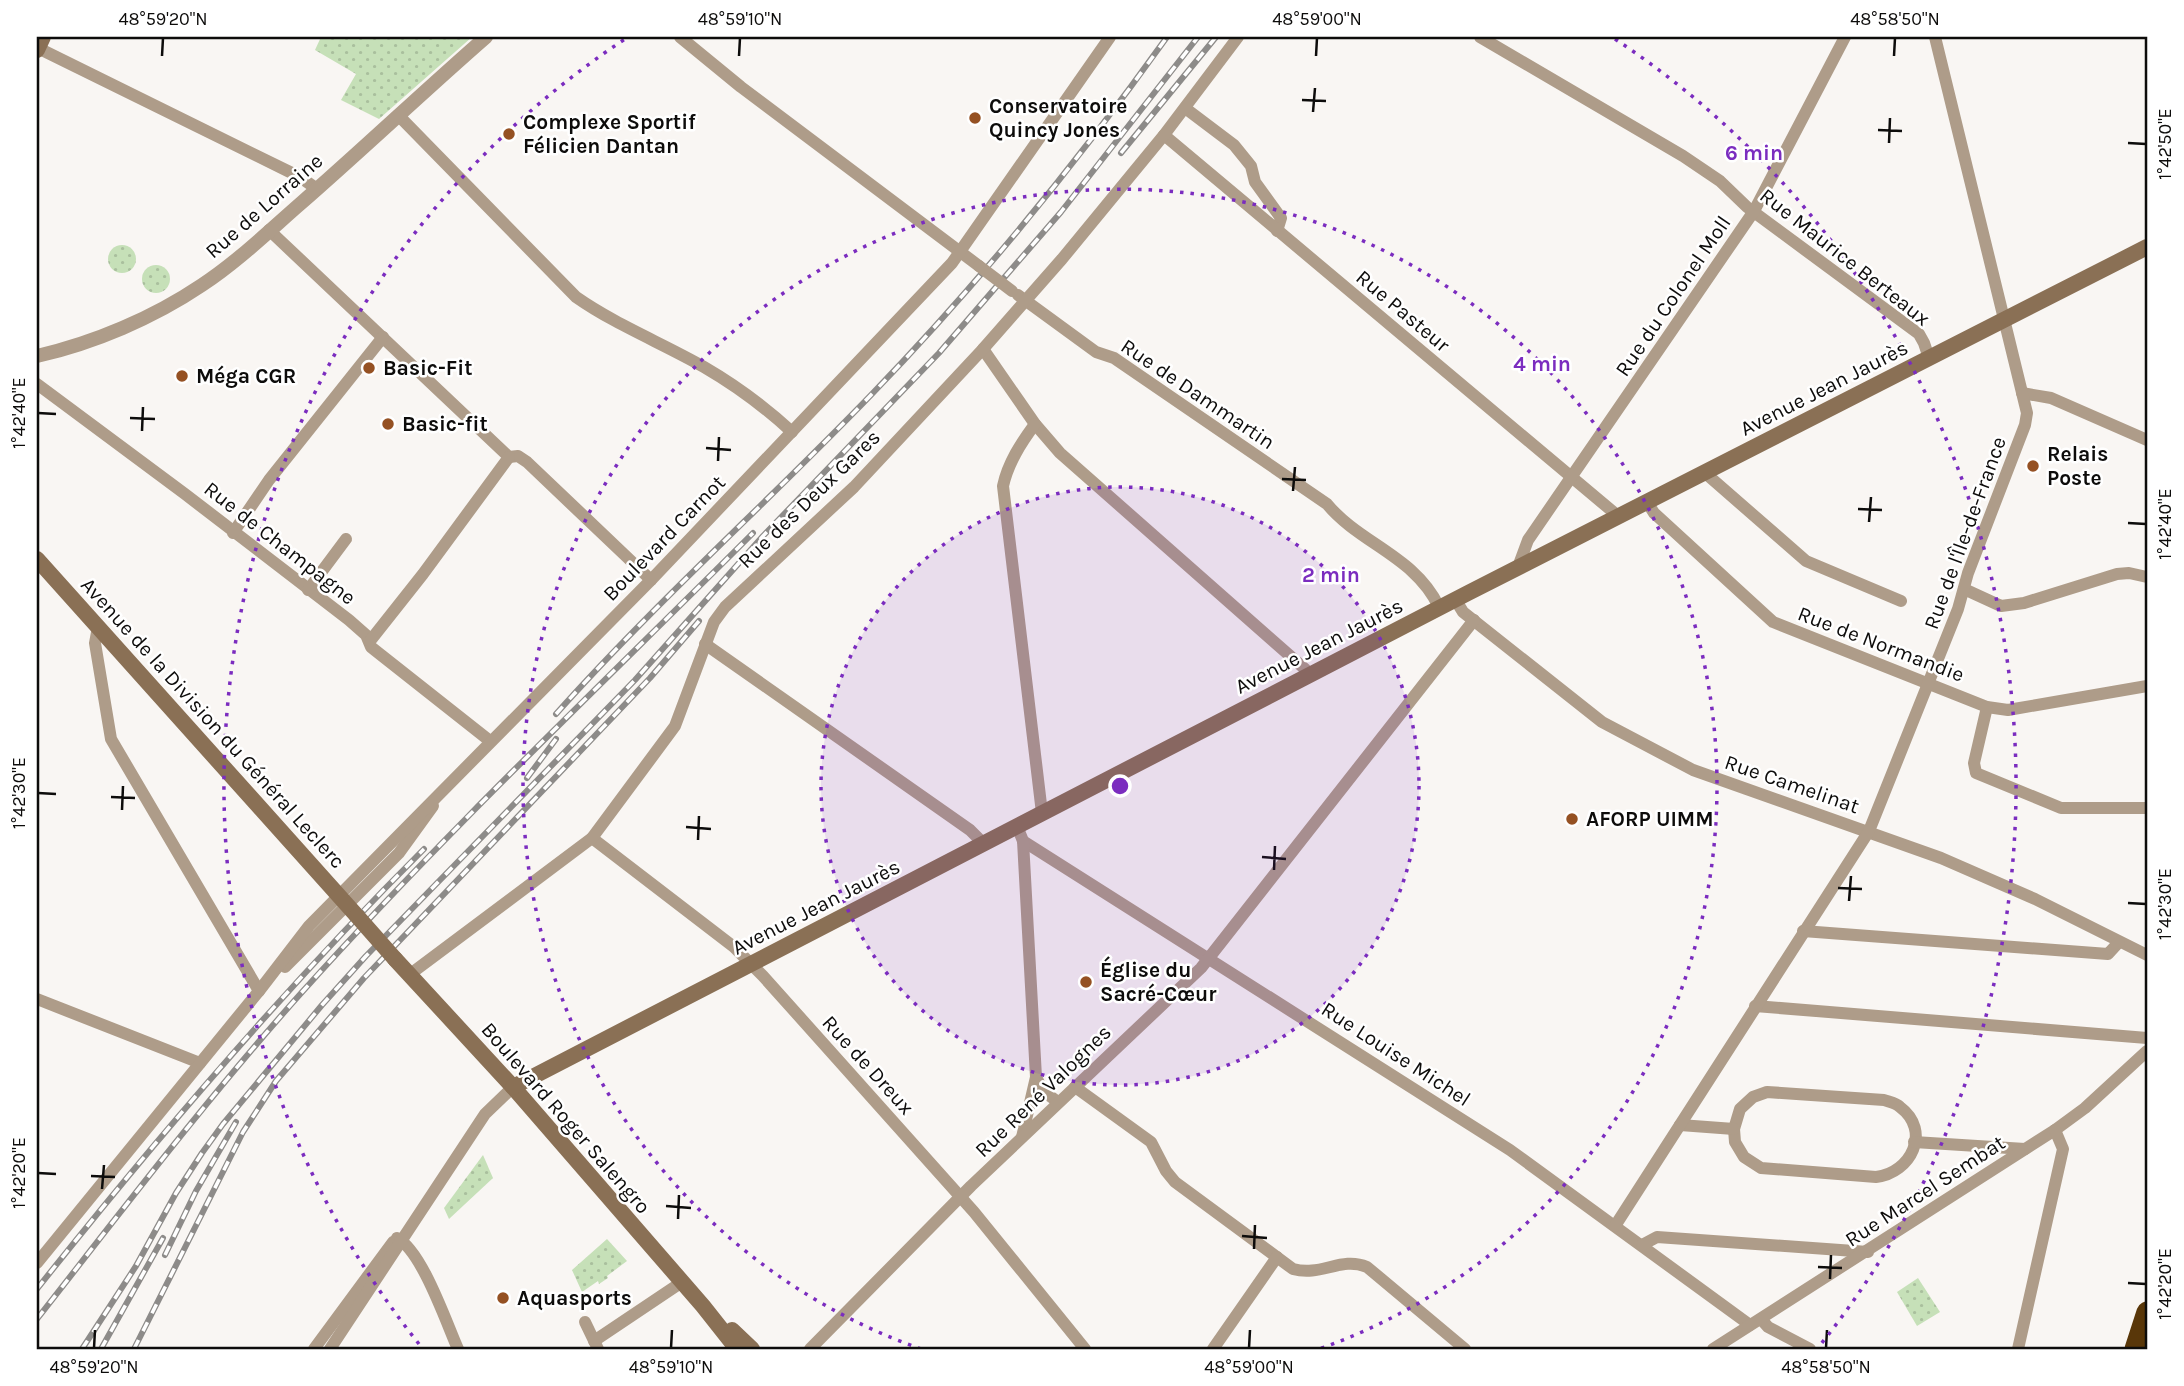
<svg xmlns="http://www.w3.org/2000/svg" width="2184" height="1386" viewBox="0 0 2184 1386" font-family="Karla,sans-serif">
<style>
.green{fill:url(#green-dots)}
.lines{fill:none;stroke-linecap:round;stroke-linejoin:round}
.minor{stroke:#ae9c89;stroke-width:12}
.tertiary{stroke:#ae9c89;stroke-width:14}
.secondary{stroke:#8a7055;stroke-width:16}
.motorway{stroke:#593709;stroke-width:21}
.rail-casing{stroke:#8d8b89;stroke-width:6}
.rail{stroke:#fff;stroke-width:3.5;stroke-dasharray:10;stroke-linecap:butt}
.minor-bridge{stroke:#ae9c89;stroke-width:12}
.secondary-bridge{stroke:#8a7055;stroke-width:16}
.ticks{fill:none;stroke:#0d0c0b;stroke-width:2.5}
.ring{fill:none;stroke:#7b2cbf;stroke-width:3.5;stroke-dasharray:3.5 7}
.poi-dot{fill:#955123;stroke:#fff;stroke-width:2.5}
.labels{text-anchor:middle;stroke-width:5;stroke-linejoin:round;paint-order:stroke}
.poi-label{font-size:21px;font-weight:bold;fill:#0d0c0b;stroke:#fff;text-anchor:start}
.street-label{font-size:21px;fill:#0d0c0b;stroke:#fff}
.centre{fill:#7b2cbf;stroke:#fff;stroke-width:3.5}
.ring-label{font-size:21px;text-anchor:middle;font-weight:bold;fill:#7b2cbf;stroke:#fff;stroke-width:5;stroke-linejoin:round;paint-order:stroke}
.neatline{fill:none;stroke:#0d0c0b;stroke-width:2.5}
.ticks-label{font-size:18px;text-anchor:middle;fill:#0d0c0b}
</style>
<defs>
<pattern id="green-dots" width="8" height="8" patternUnits="userSpaceOnUse" patternTransform="scale(1.75)"><rect width="8" height="8" fill="#c6e0b8"/><path d="M2 2h.1M6 6h.1" fill="none" stroke="#a9bf9d" stroke-width="1.8" stroke-linecap="round"/></pattern>
</defs>
<rect width="100%" height="100%" fill="#f9f6f3"/>
<!-- green -->
<g class="green">
<path d="M321,37H472L379,119L341,100L356,74L315,50Z"/>
<circle cx="122" cy="259" r="14"/>
<circle cx="156" cy="279" r="14"/>
<path d="M483,1155L493,1178L449,1219L444,1208Z"/>
<path d="M607,1239L627,1261L607,1276L608,1278L599,1284L598,1281L582,1292L572,1270Z"/>
<path d="M1918,1278L1940,1312L1917,1326L1897,1292Z"/>
</g>
<g class="lines">
<!-- minor -->
<g class="minor">
<path d="M680,37L741,87L979,266"/>
<path d="M1480,37L1683,156L1720,181L1747,207L1919,334L1924,343L1929,358"/>
<path d="M38,48L300,177L317,189"/>
<path d="M1185,108L1234,145L1251,166L1255,182L1281,218L1277,231"/>
<path d="M398,115L576,297C616,325 662,343 704,367C735,385 766,408 792,432"/>
<path d="M1164,135L1618,516"/>
<path d="M269,230L509,457L518,456L527,462L651,580"/>
<path d="M1018,295L1096,352L1114,358L1327,504C1360,544 1415,556 1439,607"/>
<path d="M983,349L1035,424L1060,453L1305,669L1309,675"/>
<path d="M37,384L185,494L349,620L366,635L371,647L376,651L490,741"/>
<path d="M2022,393L2051,398L2147,440"/>
<path d="M1035,424C1021,443 1008,463 1003,486L1042,813"/>
<path d="M1704,472L1806,561L1901,601"/>
<path d="M1647,502L1654,513L1773,622L1987,707L2008,710L2147,686"/>
<path d="M233,533L269,480L383,337"/>
<path d="M1518,567L1528,540L1754,211L1845,37"/>
<path d="M1964,589L2001,606L2024,603L2117,574L2129,573L2147,577"/>
<path d="M308,590L346,539"/>
<path d="M1455,599L1463,612L1602,722L1693,770L1941,858L2035,899L2147,955"/>
<path d="M98,627L95,643L111,739L259,991"/>
<path d="M370,641L423,574L509,457"/>
<path d="M705,644L970,830L983,843"/>
<path d="M1987,707L1974,763L1976,773L2061,808H2147"/>
<path d="M1017,826L1023,841L1510,1150L1750,1325"/>
<path d="M592,838L734,947L763,976L974,1212L1085,1349"/>
<path d="M1803,931L2108,954L2119,942"/>
<path d="M285,967L399,853L433,806"/>
<path d="M409,975L592,838L675,726L714,622L725,607L854,487L983,349L1062,259L1164,135L1238,37"/>
<path d="M37,999L200,1063"/>
<path d="M1755,1006L2147,1038"/>
<path d="M1036,1077L1043,1091L1058,1102"/>
<path d="M1075,1087L1151,1142L1166,1171L1175,1182L1293,1269C1321,1277 1341,1256 1367,1267L1465,1349"/>
<path d="M1767,1092L1884,1100C1889,1102 1896,1103 1900,1107C1932,1131 1911,1173 1876,1177L1761,1168L1744,1157L1735,1142L1734,1129L1740,1109L1753,1097Z"/>
<path d="M1680,1125L1734,1129"/>
<path d="M1022,1137L1036,1077L1023,841"/>
<path d="M1914,1142L2025,1149"/>
<path d="M1615,1226L1869,831L1958,609L1968,573L2025,425L2027,413L1935,37"/>
<path d="M397,1238C422,1251 446,1322 458,1349"/>
<path d="M1642,1245L1657,1237L1868,1252"/>
<path d="M37,1263L259,991L309,926L651,580L952,263L1110,37"/>
<path d="M1761,1319L1768,1327L1810,1349"/>
<path d="M585,1322L598,1349"/>
<path d="M594,1341L682,1282"/>
<path d="M314,1349L393,1242"/>
<path d="M330,1349L485,1114L513,1087"/>
<path d="M810,1349L971,1186L1201,968L1474,620"/>
<path d="M1213,1349L1277,1257"/>
<path d="M1713,1349L2055,1130L2085,1108L2147,1051"/>
<path d="M2018,1349L2063,1149L2055,1130"/>
</g>
<!-- tertiary -->
<path class="tertiary" d="M37,356C94,343 153,318 202,285C237,262 269,231 300,204C363,149 423,92 486,37"/>
<!-- secondary -->
<g class="secondary">
<path d="M37,50L43,37"/>
<path d="M37,559L357,916"/>
<path d="M395,959L513,1087L703,1306L737,1349"/>
<path d="M513,1087L1468,593L2147,247"/>
<path d="M732,1330L752,1349"/>
</g>
<!-- motorway -->
<path class="motorway" d="M2135,1349L2147,1312"/>
<!-- rail casing -->
<g class="rail-casing">
<g id="rail">
<path d="M1121,153L1216,37"/>
<path d="M556,714C656,602 767,503 871,395C979,283 1077,163 1167,37"/>
<path d="M527,778L556,739"/>
<path d="M165,1255L196,1191L236,1122"/>
<path d="M37,1289C158,1136 286,987 424,849"/>
<path d="M37,1319C124,1208 209,1096 303,991C446,832 602,684 753,533"/>
<path d="M82,1349L136,1266L176,1193L202,1153L223,1124L322,1005L366,956L635,680L763,536L939,353L1061,212L1198,37"/>
<path d="M101,1349L163,1238"/>
<path d="M134,1349L243,1132L276,1081L364,978L650,678L699,621"/>
</g>
</g>
<!-- rail -->
<use href="#rail" class="rail"/>
<!-- minor-bridge -->
<path class="minor-bridge" d="M979,266L1012,291"/>
<!-- secondary-bridge -->
<path class="secondary-bridge" d="M357,916L395,959"/>
</g>
<!-- ticks -->
<path class="ticks" d="M162,56L163,38M739,56L740,38M1316,56L1317,38M1894,56L1895,38M1302,100L1326,101M1313,112L1315,88M1878,130L1902,131M1889,143L1890,118M2128,143L2146,144M38,413L56,414M130,418L155,419M142,431L143,407M706,448L731,450M718,461L719,437M1282,479L1306,480M1293,491L1295,467M1858,509L1882,510M1869,522L1871,497M2128,523L2146,524M38,793L56,794M111,797L135,798M122,810L123,786M686,827L711,829M698,840L699,816M1262,857L1286,859M1274,870L1275,846M1838,888L1862,889M1849,901L1851,876M2128,903L2146,904M38,1173L56,1174M91,1176L115,1177M102,1189L104,1165M666,1206L691,1208M678,1219L679,1195M1242,1236L1267,1238M1254,1249L1255,1225M1818,1267L1842,1268M1830,1279L1831,1255M2128,1283L2146,1284M94,1348L95,1330M671,1348L672,1330M1249,1348L1250,1330M1826,1348L1827,1330"/>
<!-- distance rings -->
<circle cx="1120" cy="786" r="299" fill="#7b2cbf" fill-opacity=".12"/>
<g class="ring">
<circle cx="1120" cy="786" r="299"/>
<path d="M921 1349A597 597 0 1 1 1319 1349"/>
<path d="M419 1344A896 896 0 0 1 625 39M1615 39A896 896 0 0 1 1821 1344"/>
</g>
<!-- markers -->
<g class="poi-dot">
<circle cx="975" cy="118" r="7"/>
<circle cx="509" cy="134" r="7"/>
<circle cx="369" cy="368" r="7"/>
<circle cx="182" cy="376" r="7"/>
<circle cx="388" cy="424" r="7"/>
<circle cx="2033" cy="466" r="7"/>
<circle cx="1572" cy="819" r="7"/>
<circle cx="1086" cy="982" r="7"/>
<circle cx="503" cy="1298" r="7"/>
</g>
<g class="labels">
<!-- poi labels -->
<g class="poi-label">
<text x="989" y="113">Conservatoire<tspan x="989" dy="24">Quincy Jones</tspan></text>
<text x="523" y="129">Complexe Sportif<tspan x="523" dy="24">Félicien Dantan</tspan></text>
<text x="383" y="375">Basic-Fit</text>
<text x="196" y="383">Méga CGR</text>
<text x="402" y="431">Basic-fit</text>
<text x="2047" y="461">Relais<tspan x="2047" dy="24">Poste</tspan></text>
<text x="1586" y="826">AFORP UIMM</text>
<text x="1100" y="977">Église du<tspan x="1100" dy="24">Sacré-Cœur</tspan></text>
<text x="517" y="1305">Aquasports</text>
</g>
<!-- street labels -->
<g class="street-label">
<text transform="translate(264 206) rotate(-41)" y="7">Rue de Lorraine</text>
<text transform="translate(1845 257) rotate(38)" y="7">Rue Maurice Berteaux</text>
<text transform="translate(1673 296) rotate(-56)" y="7">Rue du Colonel Moll</text>
<text transform="translate(1403 311) rotate(40)" y="7">Rue Pasteur</text>
<text transform="translate(1824 388) rotate(-27)" y="7">Avenue Jean Jaurès</text>
<text transform="translate(1198 394) rotate(34)" y="7">Rue de Dammartin</text>
<text transform="translate(809 499) rotate(-44)" y="7">Rue des Deux Gares</text>
<text transform="translate(1965 533) rotate(-70)" y="7">Rue de l'Île-de-France</text>
<text transform="translate(664 538) rotate(-46)" y="7">Boulevard Carnot</text>
<text transform="translate(280 543) rotate(38)" y="7">Rue de Champagne</text>
<text transform="translate(1881 644) rotate(21)" y="7">Rue de Normandie</text>
<text transform="translate(1319 646) rotate(-27)" y="7">Avenue Jean Jaurès</text>
<text transform="translate(213 723) rotate(48)" y="7">Avenue de la Division du Général Leclerc</text>
<text transform="translate(1792 784) rotate(19)" y="7">Rue Camelinat</text>
<text transform="translate(816 907) rotate(-27)" y="7">Avenue Jean Jaurès</text>
<text transform="translate(1396 1054) rotate(33)" y="7">Rue Louise Michel</text>
<text transform="translate(868 1065) rotate(48)" y="7">Rue de Dreux</text>
<text transform="translate(1043 1091) rotate(-44)" y="7">Rue René Valognes</text>
<text transform="translate(566 1118) rotate(49)" y="7">Boulevard Roger Salengro</text>
<text transform="translate(1925 1191) rotate(-33)" y="7">Rue Marcel Sembat</text>
</g>
</g>
<circle cx="1120" cy="786" r="10" class="centre"/>
<g class="ring-label">
<text x="1754" y="160">6 min</text>
<text x="1542" y="371">4 min</text>
<text x="1331" y="582">2 min</text>
</g>
<!-- border -->
<rect width="2184" height="1386" fill="none" stroke="#ffffff" stroke-width="77"/>
<rect x="38" y="38" width="2108" height="1310" class="neatline"/>
<g class="ticks-label">
<text x="163" y="25">48°59'20"N</text>
<text x="740" y="25">48°59'10"N</text>
<text x="1317" y="25">48°59'00"N</text>
<text x="1895" y="25">48°58'50"N</text>
<text transform="translate(2165 144) rotate(-90)" y="6">1°42'50"E</text>
<text transform="translate(19 413) rotate(-90)" y="6">1°42'40"E</text>
<text transform="translate(2165 524) rotate(-90)" y="6">1°42'40"E</text>
<text transform="translate(19 793) rotate(-90)" y="6">1°42'30"E</text>
<text transform="translate(2165 904) rotate(-90)" y="6">1°42'30"E</text>
<text transform="translate(19 1173) rotate(-90)" y="6">1°42'20"E</text>
<text transform="translate(2165 1284) rotate(-90)" y="6">1°42'20"E</text>
<text x="94" y="1373">48°59'20"N</text>
<text x="671" y="1373">48°59'10"N</text>
<text x="1249" y="1373">48°59'00"N</text>
<text x="1826" y="1373">48°58'50"N</text>
</g>
</svg>
